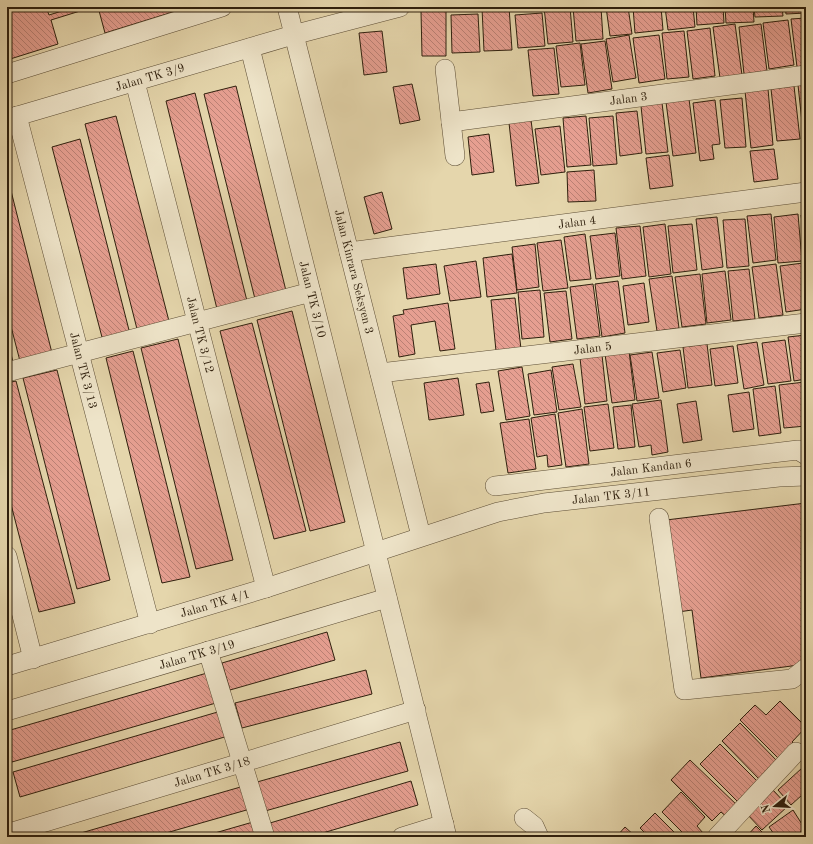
<svg xmlns="http://www.w3.org/2000/svg" width="813" height="844" viewBox="0 0 813 844" font-family="'Old Standard TT',serif">
<style>
.building{fill:url(#building-back-hatch);stroke:#2e1f0d}
.lines{fill:none;stroke-linecap:round;stroke-linejoin:round}
.minor-casing{stroke:#5c4d35;stroke-width:20}
.minor{stroke:#eee4c9;stroke-width:19}
.labels{text-anchor:middle;stroke-width:4;stroke-linejoin:round;paint-order:stroke}
.street-label{font-size:12px;fill:#2e1f0d;stroke:#eee4c9}
</style>
<defs>
<pattern id="building-back-hatch" width="6" height="6" patternUnits="userSpaceOnUse"><rect width="6" height="6" fill="#e69f91"/><path d="M-1 5l2 2M0 0l6 6M5-1l2 2" fill="none" stroke="#bb8175"/></pattern>
</defs>
<rect width="100%" height="100%" fill="#e5d6ac"/>
<filter id="stains"><feTurbulence type="fractalNoise" baseFrequency=".005" numOctaves="4"/><feColorMatrix values="0 0 0 0 .2 0 0 0 0 .09 0 0 0 0 .02 0 0 0 .5 -.17"/></filter>
<radialGradient id="worn" r=".72"><stop offset=".6" stop-color="#630" stop-opacity="0"/><stop offset="1" stop-color="#630" stop-opacity=".3"/></radialGradient>
<!-- building -->
<g class="building">
<path d="M7,7H46L49,15L62,11L60,7H93L51,20L58,44L7,60Z"/>
<path d="M98,7H189L105,33Z"/>
<path d="M509,7L512,50L484,51L482,8Z"/>
<path d="M544,7H570L573,42L548,44Z"/>
<path d="M573,7H601L603,39L576,41Z"/>
<path d="M606,7H628L632,34L610,36Z"/>
<path d="M633,7H661L663,30L635,33Z"/>
<path d="M665,7H693L695,27L668,30Z"/>
<path d="M696,7H723L724,23L697,25Z"/>
<path d="M725,7H753L754,22L726,23Z"/>
<path d="M754,7H782L783,16L755,17Z"/>
<path d="M785,7H806V13L786,14Z"/>
<path d="M421,11H446V56H422Z"/>
<path d="M542,13L545,46L518,48L515,15Z"/>
<path d="M478,14L480,52L452,53L451,15Z"/>
<path d="M806,18V65L797,67L791,19Z"/>
<path d="M788,20L794,65L769,69L763,23Z"/>
<path d="M735,24L742,75L720,78L713,27Z"/>
<path d="M761,24L767,71L744,74L739,27Z"/>
<path d="M710,28L715,76L693,79L687,31Z"/>
<path d="M382,31L387,72L364,75L359,33Z"/>
<path d="M684,31L689,77L667,79L662,33Z"/>
<path d="M629,35L636,78L613,82L606,39Z"/>
<path d="M659,35L665,79L639,83L633,38Z"/>
<path d="M605,41L612,89L588,93L581,44Z"/>
<path d="M580,43L585,85L561,87L556,46Z"/>
<path d="M554,48L559,94L533,96L528,50Z"/>
<path d="M412,84L420,120L400,124L393,87Z"/>
<path d="M806,84V141H804L798,85Z"/>
<path d="M236,86L287,295L256,303L204,94Z"/>
<path d="M794,86L800,139L777,141L771,89Z"/>
<path d="M768,89L773,145L751,148L745,91Z"/>
<path d="M195,93L248,305L218,313L166,101Z"/>
<path d="M742,98L746,147L725,148L720,100Z"/>
<path d="M689,99L696,153L673,156L666,102Z"/>
<path d="M715,100L720,144L712,145L714,159L700,161L693,103Z"/>
<path d="M662,103L668,152L646,154L641,106Z"/>
<path d="M637,111L642,153L620,156L616,113Z"/>
<path d="M116,116L170,325L138,333L85,124Z"/>
<path d="M586,116L591,165L567,167L563,118Z"/>
<path d="M613,116L617,164L593,166L589,118Z"/>
<path d="M531,120L539,183L516,186L509,123Z"/>
<path d="M560,126L565,172L541,175L535,129Z"/>
<path d="M489,134L494,172L472,175L468,137Z"/>
<path d="M80,139L130,334L103,341L52,147Z"/>
<path d="M774,149L778,179L754,182L750,151Z"/>
<path d="M669,155L673,186L650,189L646,158Z"/>
<path d="M594,170L596,201L568,202L567,172Z"/>
<path d="M7,175L53,357L21,365L7,311Z"/>
<path d="M382,192L392,229L374,234L364,197Z"/>
<path d="M771,214L776,260L753,263L747,216Z"/>
<path d="M798,214L802,261L778,263L774,217Z"/>
<path d="M806,214V253L801,215Z"/>
<path d="M717,217L723,267L702,270L696,219Z"/>
<path d="M745,219L749,266L727,268L723,220Z"/>
<path d="M665,224L671,274L649,277L643,227Z"/>
<path d="M692,224L697,270L673,273L668,226Z"/>
<path d="M640,226L646,276L622,279L616,228Z"/>
<path d="M615,233L620,276L596,279L590,236Z"/>
<path d="M585,234L591,279L570,281L564,237Z"/>
<path d="M561,240L568,288L543,291L537,243Z"/>
<path d="M535,244L539,287L517,290L512,247Z"/>
<path d="M512,254L517,293L487,297L483,258Z"/>
<path d="M476,261L481,297L450,301L444,266Z"/>
<path d="M803,263L806,309L786,312L780,266Z"/>
<path d="M436,264L440,294L407,299L403,268Z"/>
<path d="M776,264L783,315L759,318L752,267Z"/>
<path d="M749,269L755,319L733,321L728,271Z"/>
<path d="M725,271L731,320L707,323L702,274Z"/>
<path d="M700,274L706,324L682,327L675,277Z"/>
<path d="M672,276L679,328L657,331L649,279Z"/>
<path d="M618,281L625,333L602,337L595,284Z"/>
<path d="M644,283L649,322L628,325L623,286Z"/>
<path d="M593,284L600,336L577,339L570,287Z"/>
<path d="M540,290L544,337L522,339L518,292Z"/>
<path d="M566,291L572,339L550,342L544,293Z"/>
<path d="M515,298L521,349L496,351L491,300Z"/>
<path d="M448,303L455,349L440,351L435,321L411,325L415,354L399,357L393,316L404,314L403,310Z"/>
<path d="M292,311L345,522L310,531L257,320Z"/>
<path d="M252,323L306,531L274,539L220,331Z"/>
<path d="M806,335V379L794,381L788,337Z"/>
<path d="M7,338L14,366L7,368Z"/>
<path d="M178,339L233,560L196,569L141,348Z"/>
<path d="M785,340L791,381L768,384L762,343Z"/>
<path d="M757,342L764,385L744,389L737,345Z"/>
<path d="M707,344L712,385L688,388L683,347Z"/>
<path d="M733,346L738,383L715,386L710,349Z"/>
<path d="M680,350L686,388L663,392L657,353Z"/>
<path d="M133,351L190,577L162,583L106,358Z"/>
<path d="M629,351L635,400L612,403L605,354Z"/>
<path d="M652,352L659,398L637,401L630,355Z"/>
<path d="M602,355L607,401L585,404L580,358Z"/>
<path d="M573,364L581,407L559,410L552,367Z"/>
<path d="M522,367L530,416L506,420L498,371Z"/>
<path d="M57,370L110,580L77,589L23,378Z"/>
<path d="M551,370L557,412L534,415L528,374Z"/>
<path d="M458,378L464,415L429,420L424,383Z"/>
<path d="M16,381L75,603L39,612L7,489V383Z"/>
<path d="M489,382L494,411L481,413L476,384Z"/>
<path d="M805,382L806,426L784,428L779,385Z"/>
<path d="M775,386L781,433L759,436L753,389Z"/>
<path d="M749,392L754,429L733,432L728,395Z"/>
<path d="M661,400L668,452L652,455L651,445L639,447L632,404Z"/>
<path d="M696,401L702,440L683,443L677,404Z"/>
<path d="M608,404L614,448L590,451L584,407Z"/>
<path d="M631,405L635,447L618,449L613,407Z"/>
<path d="M582,409L589,464L566,467L558,413Z"/>
<path d="M555,414L562,465L548,467L547,455L537,457L531,418Z"/>
<path d="M529,419L536,469L508,473L500,423Z"/>
<path d="M806,503V655L799,665L701,678L692,610L678,612L666,520Z"/>
<path d="M327,632L335,660L230,690L222,663Z"/>
<path d="M366,670L372,694L242,728L235,703Z"/>
<path d="M207,673L216,703L12,762L7,744V731Z"/>
<path d="M780,701L806,727L792,742L798,748L783,763L740,720L755,705L766,715Z"/>
<path d="M221,711L228,736L20,797L13,772Z"/>
<path d="M740,723L779,763L761,781L722,741Z"/>
<path d="M400,742L408,771L265,811L257,782Z"/>
<path d="M720,744L760,784L740,804L700,764Z"/>
<path d="M690,760L739,807L728,818L721,812L712,821L671,780Z"/>
<path d="M802,768L806,773V799L802,795L791,805L778,790Z"/>
<path d="M411,781L418,805L309,837H274L270,823Z"/>
<path d="M244,786L250,809L152,837H67Z"/>
<path d="M772,789L788,806L762,830L746,813Z"/>
<path d="M681,792L705,817L697,826L703,833L700,837H687L662,812Z"/>
<path d="M793,810L805,829L793,837H776L769,827Z"/>
<path d="M655,813L679,837H649L640,828Z"/>
<path d="M253,822L258,837H201Z"/>
<path d="M756,826L767,837H746Z"/>
<path d="M625,827L636,837H616Z"/>
</g>
<g class="lines">
<!-- minor casing -->
<g class="minor-casing">
<g id="minor">
<path id="s1" d="M287,7L421,536"/>
<path id="s2" d="M250,48L447,837"/>
<path d="M445,69L455,156"/>
<path d="M7,74L222,7"/>
<path id="s3" d="M135,82L266,588"/>
<path id="s4" d="M17,116L150,624"/>
<path id="s5" d="M7,119L293,35L400,7"/>
<path id="s6" d="M451,122L806,75"/>
<path id="s7" d="M349,252L806,192"/>
<path d="M7,372L311,292"/>
<path id="s8" d="M380,373L806,323"/>
<path id="s9" d="M495,486L798,450L806,455"/>
<path d="M659,518L684,690L792,679L806,668"/>
<path d="M7,556L33,659"/>
<path d="M208,651L265,837"/>
<path id="s10" d="M7,666L266,588L498,512L544,503L779,477L806,476"/>
<path id="s11" d="M7,711L387,598"/>
<path d="M524,818L534,826L539,837"/>
<path id="s12" d="M9,833L416,710"/>
<path d="M402,837L444,824"/>
<path d="M717,837L796,752"/>
</g>
</g>
<!-- minor -->
<use href="#minor" class="minor"/>
</g>
<g class="labels">
<!-- street labels -->
<g class="street-label">
<text dy="4" stroke="none"><textPath href="#s5" startOffset="149">Jalan TK 3/9</textPath></text>
<text dy="4" stroke="none"><textPath href="#s6" startOffset="179">Jalan 3</textPath></text>
<text dy="4" stroke="none"><textPath href="#s7" startOffset="230">Jalan 4</textPath></text>
<text dy="4" stroke="none"><textPath href="#s1" startOffset="273">Jalan Kinrara Seksyen 3</textPath></text>
<text dy="4" stroke="none"><textPath href="#s2" startOffset="259">Jalan TK 3/10</textPath></text>
<text dy="4" stroke="none"><textPath href="#s3" startOffset="261">Jalan TK 3/12</textPath></text>
<text dy="4" stroke="none"><textPath href="#s8" startOffset="214">Jalan 5</textPath></text>
<text dy="4" stroke="none"><textPath href="#s4" startOffset="263">Jalan TK 3/13</textPath></text>
<text dy="4" stroke="none"><textPath href="#s9" startOffset="157">Jalan Kandan 6</textPath></text>
<text dy="4" stroke="none"><textPath href="#s10" startOffset="629">Jalan TK 3/11</textPath></text>
<text dy="4" stroke="none"><textPath href="#s10" startOffset="217">Jalan TK 4/1</textPath></text>
<text dy="4" stroke="none"><textPath href="#s11" startOffset="198">Jalan TK 3/19</textPath></text>
<text dy="4" stroke="none"><textPath href="#s12" startOffset="212">Jalan TK 3/18</textPath></text>
</g>
</g>
<!-- margin -->
<rect width="813" height="844" fill="none" stroke="#e5d6ac" stroke-width="24"/>
<rect x="8" y="8" width="797" height="828" fill="none" stroke="#2e1f0d" stroke-width="2"/>
<rect x="12" y="12" width="789" height="820" fill="none" stroke="#2e1f0d"/>
<!-- north arrow -->
<g transform="translate(775 806) rotate(252)" stroke="#eee4c9" stroke-width="3" paint-order="stroke">
<path d="M0-3L7 15L0 10L-7 15Z" fill="#2e1f0d"/>
<text y="-6" font-size="11" font-weight="bold" text-anchor="middle" fill="#2e1f0d">N</text>
</g>
<rect width="100%" height="100%" filter="url(#stains)"/>
<rect width="100%" height="100%" fill="url(#worn)"/>
</svg>
